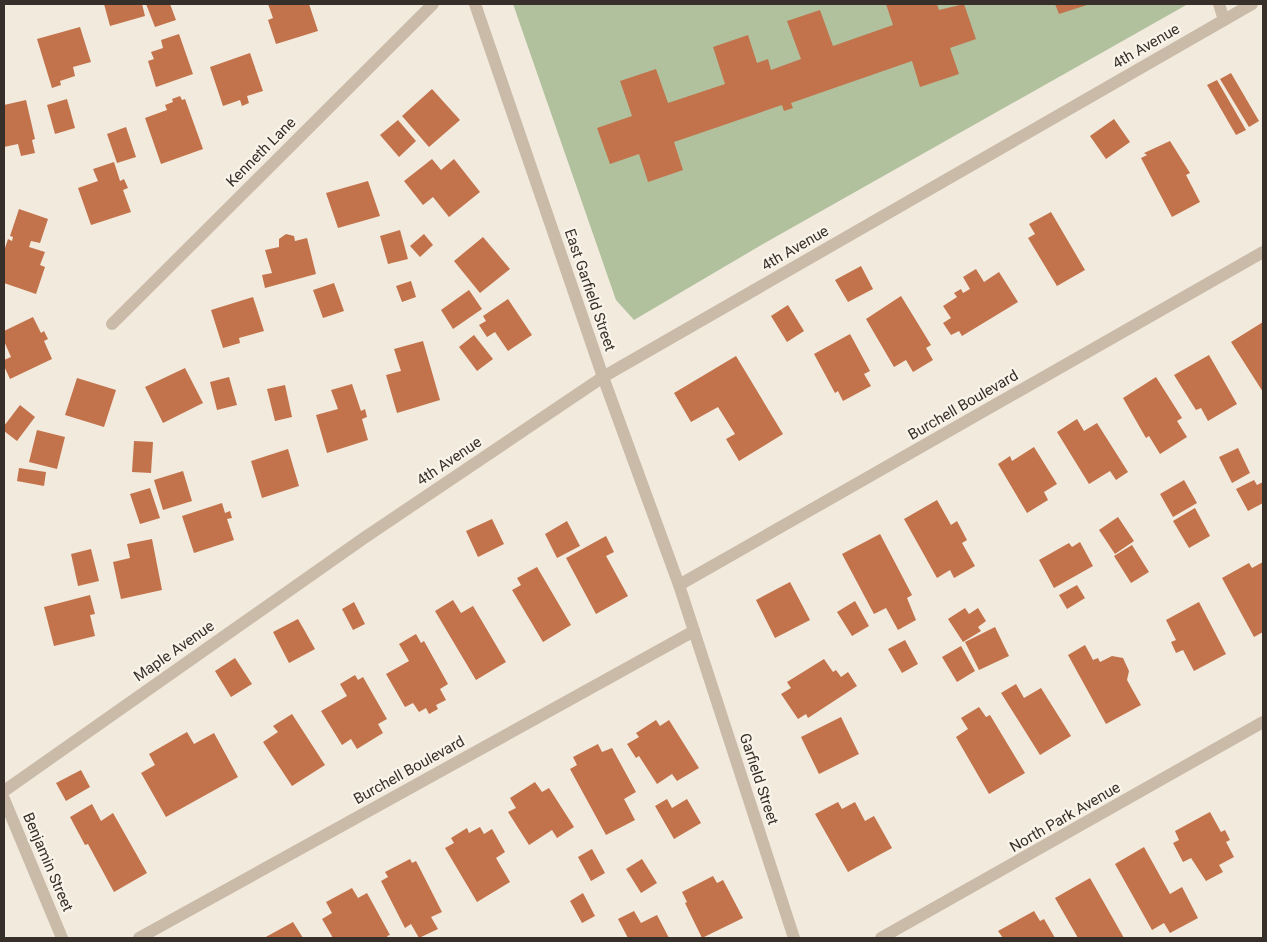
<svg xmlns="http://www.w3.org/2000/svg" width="1267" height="942" viewBox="0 0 1267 942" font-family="Roboto,sans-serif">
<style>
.grass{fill:#b1c19e}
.building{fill:#c2734b}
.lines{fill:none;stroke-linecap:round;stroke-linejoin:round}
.street{stroke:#cabba9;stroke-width:12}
.labels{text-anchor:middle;stroke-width:4.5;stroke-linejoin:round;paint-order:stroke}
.street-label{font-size:15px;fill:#372f29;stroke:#f9f4ea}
</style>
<rect width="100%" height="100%" fill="#f2eadd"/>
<!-- grass -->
<path class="grass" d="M513,4H1188L763,244L634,320L616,300Z"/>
<!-- building -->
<g class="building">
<path d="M104,4H142L145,16L110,26Z"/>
<path d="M146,4H170L176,20L155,27Z"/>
<path d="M268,4H309L318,31L276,44L268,20L273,18Z"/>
<path d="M886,4H937L939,10L964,4L976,39L950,48L959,74L920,87L912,61L791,103L793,108L784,111L782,105L674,142L683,170L648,182L639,154L610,164L597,128L632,116L620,81L656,69L668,103L725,84L713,47L748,35L757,63L768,59L771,70L801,59L787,21L820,10L833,46L893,25Z"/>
<path d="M1055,4H1090L1059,14Z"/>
<path d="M80,27L91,62L73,67L75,76L60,81L61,85L52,88L37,39Z"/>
<path d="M179,34L193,74L156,87L148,61L154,59L151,52L163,48L161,40Z"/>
<path d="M250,53L263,91L247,96L249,103L242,106L240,100L223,106L210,67Z"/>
<path d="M1231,73L1259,121L1249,127L1220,79Z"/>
<path d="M1217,80L1246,130L1236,135L1207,85Z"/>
<path d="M432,89L460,120L429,147L402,116Z"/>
<path d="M180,96L182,100L185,99L203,149L161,164L145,118L167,110L165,105L173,102L172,99Z"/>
<path d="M67,99L75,128L55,134L47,105Z"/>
<path d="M26,100L35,139L32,140L35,153L21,156L18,144L4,147V105Z"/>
<path d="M1114,119L1130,142L1106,159L1090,136Z"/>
<path d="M398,120L416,141L399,157L380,135Z"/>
<path d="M126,127L136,157L117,163L107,134Z"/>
<path d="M1170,141L1190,173L1186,175L1200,202L1172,217L1141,158L1147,155L1144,153Z"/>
<path d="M432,159L441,170L454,159L480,192L449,217L433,197L423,205L404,181Z"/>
<path d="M114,162L120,181L124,179L128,188L123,190L131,212L91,225L78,188L98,181L93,169Z"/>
<path d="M368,181L380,216L338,228L326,193Z"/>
<path d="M19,209L48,219L40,243L31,241L29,247L45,252L40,265L45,267L36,294L4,283V251L8,239L12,241L13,237L10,236Z"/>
<path d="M1051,212L1085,270L1057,286L1028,238L1035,234L1029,224Z"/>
<path d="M400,230L408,259L388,264L380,236Z"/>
<path d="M286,234L294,236L295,241L307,238L316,274L265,288L262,275L272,273L265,250L279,247V239Z"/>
<path d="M424,234L433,245L420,257L410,246Z"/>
<path d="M483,237L510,269L480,293L454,261Z"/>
<path d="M861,266L873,289L848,302L835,280Z"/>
<path d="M976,269L984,282L999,272L1018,302L962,336L959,331L951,335L943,323L951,318L943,306L957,297L954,293L961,289L963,293L970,289L963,277Z"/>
<path d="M411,281L416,297L402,302L396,286Z"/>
<path d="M334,283L344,311L323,318L313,290Z"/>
<path d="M469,290L482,309L453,329L441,310Z"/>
<path d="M901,296L931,345L926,348L933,360L913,372L906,360L894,367L866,319Z"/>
<path d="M253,297L264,331L239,338L240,343L223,348L211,310Z"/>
<path d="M508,299L532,335L508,351L495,332L487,337L479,325L486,321L483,316Z"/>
<path d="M788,305L804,331L787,342L771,316Z"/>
<path d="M33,317L41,333L44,331L48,339L44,341L52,359L10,379L4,366V360L11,357L4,341V331Z"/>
<path d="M1263,322V392L1231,342Z"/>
<path d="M850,334L870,371L864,374L871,386L843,401L838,391L835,393L814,354Z"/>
<path d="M474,335L493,359L477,371L459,347Z"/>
<path d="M423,341L440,400L397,413L386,375L401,371L394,349Z"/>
<path d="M1209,355L1237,404L1208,421L1201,408L1196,410L1174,375Z"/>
<path d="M736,356L783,434L739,461L726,439L735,434L718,407L691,422L674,393Z"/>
<path d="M185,368L203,403L163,423L145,387Z"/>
<path d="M229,377L237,405L217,410L210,382Z"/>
<path d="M1156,377L1182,418L1177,421L1187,437L1160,454L1149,436L1146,438L1123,398Z"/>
<path d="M77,378L116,390L104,427L65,415Z"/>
<path d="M352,384L361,411L365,409L367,417L362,419L368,440L327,453L316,415L338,409L331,390Z"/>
<path d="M285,385L292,417L275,421L267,389Z"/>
<path d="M20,405L35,417L17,441L4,431V426Z"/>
<path d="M1077,419L1084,431L1097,423L1128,472L1116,480L1110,471L1089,484L1057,432Z"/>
<path d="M37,430L65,437L57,469L29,462Z"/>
<path d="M134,441L153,442L151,473L132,472Z"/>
<path d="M1034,447L1057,484L1044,492L1048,500L1027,513L998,464L1010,456L1012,461Z"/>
<path d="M1238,448L1250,473L1232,483L1219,457Z"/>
<path d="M288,449L299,486L262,498L251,461Z"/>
<path d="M19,468L46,472L44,486L17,481Z"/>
<path d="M183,471L192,501L163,510L154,480Z"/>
<path d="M1184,480L1197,503L1173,517L1160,494Z"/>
<path d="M1254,480L1257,485L1263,482V503L1248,511L1236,489Z"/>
<path d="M150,488L160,518L140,524L130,494Z"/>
<path d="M937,500L951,525L957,521L967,540L962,543L975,566L954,578L950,570L937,578L904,519Z"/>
<path d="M222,503L225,513L230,511L232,518L227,519L234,540L194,553L182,516Z"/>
<path d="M1195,508L1210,536L1189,548L1173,521Z"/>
<path d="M1118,517L1134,541L1115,554L1099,530Z"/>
<path d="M492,519L504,544L478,557L466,531Z"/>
<path d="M567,521L580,546L557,558L545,534Z"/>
<path d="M880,534L912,595L907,598L916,620L898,630L886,608L874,614L842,554Z"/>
<path d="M606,536L614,552L606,556L628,596L596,614L566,558Z"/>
<path d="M152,539L162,590L121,599L113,562L130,558L127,544Z"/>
<path d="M1080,542L1093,566L1054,588L1039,560L1069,543L1072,547Z"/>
<path d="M1132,545L1149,572L1131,583L1114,556Z"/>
<path d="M91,549L99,581L78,586L71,554Z"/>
<path d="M1263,562V632L1254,637L1222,578L1249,563L1252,568Z"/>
<path d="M537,567L571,625L543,642L512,590L521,585L517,578Z"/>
<path d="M790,582L810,620L775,638L756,600Z"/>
<path d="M1077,585L1085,598L1067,609L1059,595Z"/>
<path d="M90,595L95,614L90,615L95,636L54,646L44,607Z"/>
<path d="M453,600L461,613L473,606L506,662L476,680L435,611Z"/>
<path d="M855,601L869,626L852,636L837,612Z"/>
<path d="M354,602L365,624L353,630L342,609Z"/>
<path d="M1199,602L1226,654L1194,671L1183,650L1176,653L1171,642L1176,640L1166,620Z"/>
<path d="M965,608L969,614L978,608L986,621L978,627L981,631L963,642L948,619Z"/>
<path d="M298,619L315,649L289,663L273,632Z"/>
<path d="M995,627L1009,656L979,670L965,642Z"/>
<path d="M416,634L421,643L424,641L448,684L440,689L446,700L436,705L438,709L429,714L426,708L419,712L413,703L405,707L386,674L409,661L399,644Z"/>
<path d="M905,640L918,664L902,673L888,649Z"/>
<path d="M1085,645L1093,660L1098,658L1100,662L1112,656L1123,658L1129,671L1127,680L1141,705L1106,724L1068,655Z"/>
<path d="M961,646L975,671L957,682L942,657Z"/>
<path d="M235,658L252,684L231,697L215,671Z"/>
<path d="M824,659L833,672L836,670L841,677L848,672L857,686L808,718L806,714L798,719L781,694L791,688L787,682Z"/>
<path d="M355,675L358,680L363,677L387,719L378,724L383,733L357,749L351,739L342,745L321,711L347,696L340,684Z"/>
<path d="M1016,684L1024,698L1041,688L1071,736L1040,755L1001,693Z"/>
<path d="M979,707L986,717L990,715L1025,773L989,794L956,737L968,729L961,718Z"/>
<path d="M292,714L325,765L292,786L263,742L278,732L273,726Z"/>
<path d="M841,717L859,754L819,774L801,737Z"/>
<path d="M656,720L660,726L669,720L699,768L677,781L672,774L657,784L639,756L636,758L627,744L639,737L636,733Z"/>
<path d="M187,732L194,744L214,733L238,777L166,817L141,773L155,765L149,754Z"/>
<path d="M598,744L602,752L612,748L636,792L624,799L635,820L606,835L570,769L577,765L573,757Z"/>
<path d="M81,770L90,787L66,801L56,783Z"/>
<path d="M535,782L542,792L549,788L574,827L557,838L552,830L529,845L508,812L516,808L510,798Z"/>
<path d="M667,799L672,808L687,799L701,823L674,839L655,806Z"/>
<path d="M838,802L842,809L855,802L865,821L874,816L892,848L848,872L815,814Z"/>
<path d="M92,804L101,821L113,813L147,873L114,892L88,844L85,845L70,817Z"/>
<path d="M1210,812L1221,832L1225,830L1230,840L1226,842L1234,857L1219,865L1223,872L1206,881L1191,858L1183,862L1173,843L1179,840L1175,831Z"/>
<path d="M480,827L484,834L492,829L505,852L496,858L510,882L477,902L445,848L454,843L451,838L467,828L469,833Z"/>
<path d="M1144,847L1170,894L1182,887L1198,918L1170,933L1164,923L1152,930L1115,864Z"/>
<path d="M592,849L605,873L591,881L578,857Z"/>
<path d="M410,859L412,863L416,861L442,912L431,917L438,929L419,938L411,924L405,928L381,881L388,877L385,872Z"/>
<path d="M642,859L657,883L641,893L626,869Z"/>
<path d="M713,876L717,883L723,880L743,918L702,938L685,903L687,902L682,892Z"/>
<path d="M1090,878L1124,938H1078L1055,898Z"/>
<path d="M352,888L358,898L367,893L390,935L387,936L388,938H333L322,919L332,913L326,902Z"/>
<path d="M583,893L595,916L582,923L570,901Z"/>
<path d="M634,911L641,923L657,915L669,938H628L618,919Z"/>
<path d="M1034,911L1040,921L1044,919L1055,938H1003L998,931Z"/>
<path d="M293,922L303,938H264Z"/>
</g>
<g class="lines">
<!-- street -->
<g class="street">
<path d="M475,4L603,377L679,585L794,938"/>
<path d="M1219,4L1224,20"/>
<path d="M112,324L433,4"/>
<path d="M679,585L1263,252"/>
<path d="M4,791L364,538L603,377L1252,4"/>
<path d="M4,799L62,938"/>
<path d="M139,938L694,631"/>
<path d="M881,938L1263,722"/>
</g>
</g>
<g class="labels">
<!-- street labels -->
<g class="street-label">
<text transform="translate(1146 46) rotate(-30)" y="5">4th Avenue</text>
<text transform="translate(261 152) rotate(-45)" y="5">Kenneth Lane</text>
<text transform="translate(795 248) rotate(-30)" y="5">4th Avenue</text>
<text transform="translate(590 290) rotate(71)" y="5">East Garfield Street</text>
<text transform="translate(963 405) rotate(-30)" y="5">Burchell Boulevard</text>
<text transform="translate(449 461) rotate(-34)" y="5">4th Avenue</text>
<text transform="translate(174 651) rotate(-35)" y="5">Maple Avenue</text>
<text transform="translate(409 770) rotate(-29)" y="5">Burchell Boulevard</text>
<text transform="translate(759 779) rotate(72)" y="5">Garfield Street</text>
<text transform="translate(1065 817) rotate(-30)" y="5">North Park Avenue</text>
<text transform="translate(48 862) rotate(67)" y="5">Benjamin Street</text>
</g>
</g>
<!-- border -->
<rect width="1267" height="942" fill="none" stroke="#372f29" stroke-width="10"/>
</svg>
